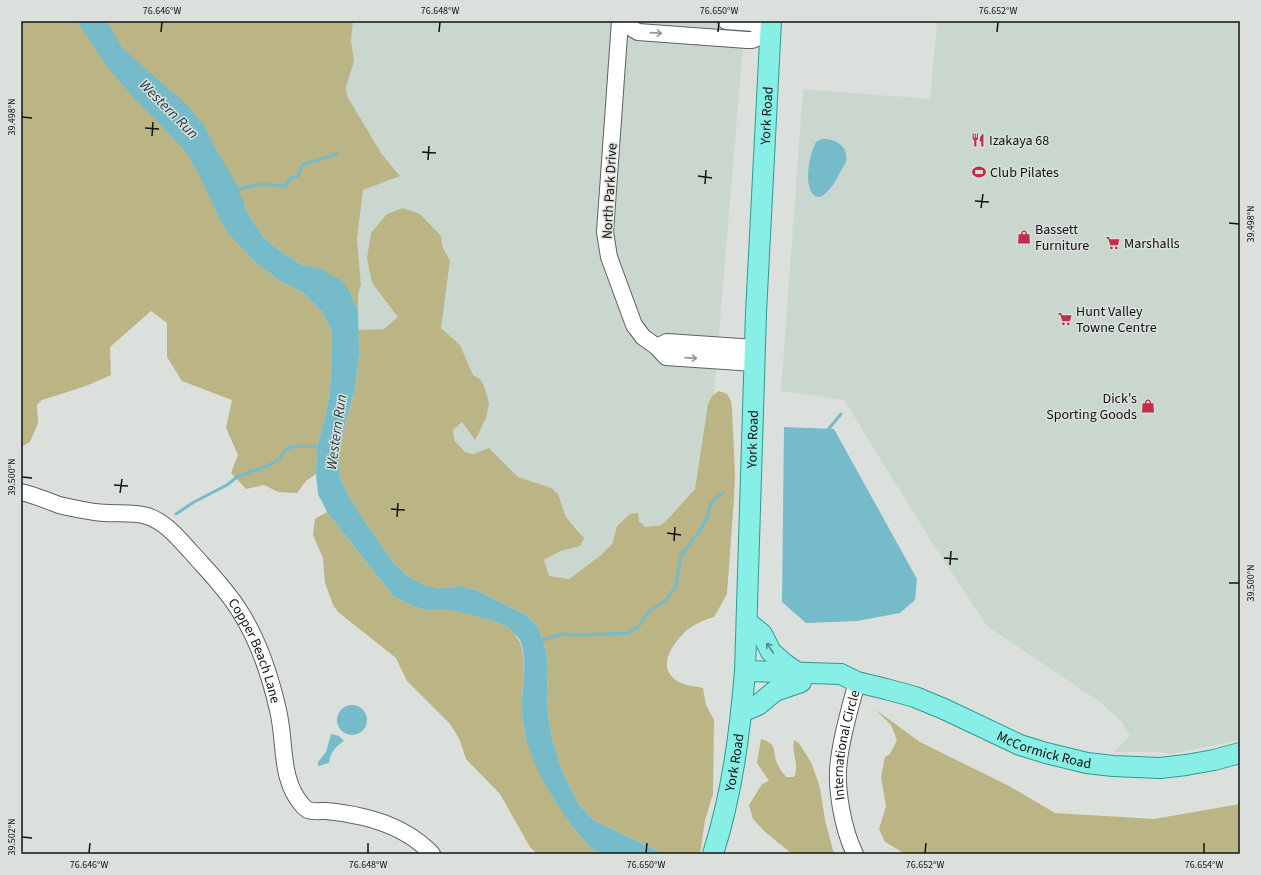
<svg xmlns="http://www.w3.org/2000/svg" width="1261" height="875" viewBox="0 0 1261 875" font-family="'Source Sans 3',sans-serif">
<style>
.built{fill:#cad7ce}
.green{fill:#bbb484}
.water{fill:#76bbca}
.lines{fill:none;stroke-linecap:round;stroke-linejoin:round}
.stream{stroke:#76bbca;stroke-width:3}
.minor-casing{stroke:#5e6360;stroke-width:18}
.major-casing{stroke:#2a9c91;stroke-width:22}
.minor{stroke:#fff;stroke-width:16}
.major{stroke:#87efe6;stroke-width:20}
.oneway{stroke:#949594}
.oneway2{stroke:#528c87}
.ticks{fill:none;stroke:#111312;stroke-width:1.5}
.labels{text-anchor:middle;stroke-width:3;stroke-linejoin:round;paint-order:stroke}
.street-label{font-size:14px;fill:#111312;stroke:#dbe0dd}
.poi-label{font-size:14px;fill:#111312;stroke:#dbe0dd;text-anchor:start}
.water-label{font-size:15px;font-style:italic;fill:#1b3d44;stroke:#dbe0dd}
.neatline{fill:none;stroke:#111312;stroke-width:1.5}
.ticks-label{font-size:10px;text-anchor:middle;fill:#111312}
</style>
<rect width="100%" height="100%" fill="#dbe0dd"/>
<!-- built -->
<g class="built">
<path d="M353,21H745L714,394L712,396L708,404L695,489L667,520L661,525L645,527L639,521L617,526L612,544L600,556L569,579L549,576L544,560L558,552L580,546L579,530L566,517L558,494L551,488L518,477L489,448L473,454L465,452L454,440L453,430L462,422L475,440L480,379L473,375L460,345L441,328L450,261L442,246L441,236L372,283L399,317L384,329L358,330V294L361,285L357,239L363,190L400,175L381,153L347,96L346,87L354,61L351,40Z"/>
<path d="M937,21H1240V740L1171,754L1161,752H1114L1130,736L1122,722L1101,703L987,626L931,541L844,400L781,391L803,89L930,99Z"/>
</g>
<!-- green -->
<g class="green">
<path d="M21,21H353L351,40L354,61L346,87L347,96L381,153L400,176L363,190L357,239L361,285L358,294V311L351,294L321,269L302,265L280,251L263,237L248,214L245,206L223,226L256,263L280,281L302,292L322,312L332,331V353L330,389L325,418L317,447L316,474L306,481L297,493L278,492L264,485L246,489L231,473L238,455L226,428L232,400L182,381L167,357V323L151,311L110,347L111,375L86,386L42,400L37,405L38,423L30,442L21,447Z"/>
<path d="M403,208L420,214L441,236L442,246L450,261L441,328L460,345L473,375L480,379L484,386L489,403L486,418L475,440L462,422L453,430L454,440L465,452L473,454L489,448L518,477L551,488L558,494L566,517L584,538L580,546L558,552L544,560L549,576L569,579L600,556L612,544L617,526L630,514L638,513L639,521L645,527L661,525L667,520L695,489L708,404L712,396L719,391L727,394L731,401L732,409L735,474L734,498L727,594L714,617C705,619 688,627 682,635C669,649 657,670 679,682C685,686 696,686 703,688L706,705L714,720L713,794L705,820L700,854H664L595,821L579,805L562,771L551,735L548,715L547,690L548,669L546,651L539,629L526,615L476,590L460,586L442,588L426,586L408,576L393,562L367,525L349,497L340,478L338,458L344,429L355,389L359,353L358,330L384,329L398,317L372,283L367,258L371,233L387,214Z"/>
<path d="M327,512L393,596C403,602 413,607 426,610C435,611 444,609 453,611C469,613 491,619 506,626C511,628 515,635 518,639C527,649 522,691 522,705C522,713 523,722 524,729C528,757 575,844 601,854H537L530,847L500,794L466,759L459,738L450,724L407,681L396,658L338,612L333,605L325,583L323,558L313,535L315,519Z"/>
<path d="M876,710L920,742L1009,786L1055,813L1154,819L1240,804V854H902V852L885,842L879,829L886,806L881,777L885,757L890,754L897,740L891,725Z"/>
<path d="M761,739C778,744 772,750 777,763C779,768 783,773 786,777H794C800,764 791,754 794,740L799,743L812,764L820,788L825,820L834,854H792L764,831L753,819L749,805L762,784L769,781L757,763Z"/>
</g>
<!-- water -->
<g class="water">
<path d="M77,21H107L122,48L187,105L205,127L216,150L237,185L248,214L263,237L280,251L302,265L321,269L342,281L351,294L358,311L359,353L355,389L344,429L338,458L340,478L349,497L367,525L393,562L408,576L426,586L442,588L460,586L476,590L526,615L539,629L546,651L548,669L547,690L548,715L551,735L562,771L579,805L595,821L664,854C655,854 603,856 598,853C576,839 541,781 532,757C526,740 522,724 522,706C522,691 527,653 520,640C517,636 511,630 508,627C500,622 463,612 453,611C444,609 434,611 426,610C413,607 403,602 393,596L327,512L318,494L316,474L317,447L325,418L330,389L332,353V331L322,312L302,292L280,281L256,263L236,242L223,226L199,175L186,152L159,123L133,97L105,64Z"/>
<path d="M822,139C836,139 849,146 846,162C839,173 832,192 820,197C818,197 815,196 814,195C803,186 810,152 816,142Z"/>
<path d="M784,427L834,429L917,579L915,600L900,613L857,621L806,623L782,602Z"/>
<circle cx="352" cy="720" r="15"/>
<path d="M331,734L339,736L344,741C336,746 330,753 329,763L318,766V762L326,752Z"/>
</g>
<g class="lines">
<!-- stream -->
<g class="stream">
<path d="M235,190L261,184L286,186L290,178L298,176L302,165L337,154"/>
<path d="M827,431L841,414"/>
<path d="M176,514L194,502L227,485L237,477L272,464L279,459L284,452L290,447L302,446L320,447"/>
<path d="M540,641L563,634L580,635L628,633L639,626L648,612L666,600L676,586L681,555L699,532L707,518L711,503L723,492"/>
</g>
<!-- minor casing -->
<g class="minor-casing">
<g id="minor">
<path d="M620,21L605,232L609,257L634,325L643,337L657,347L666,357L754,363"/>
<path d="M620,21L638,32L747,40H752L770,32"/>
<path d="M726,21L753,23L770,32"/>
<path d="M657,347L667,342L755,348"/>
<path id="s1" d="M21,492C34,495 46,500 59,505C70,508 83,510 95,512C112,515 130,511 147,516C166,522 179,539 192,553C208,571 226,589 239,610C258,639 270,675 278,710C286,742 279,780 303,806C305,808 306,809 308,810C313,812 321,811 326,811C338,812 351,814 363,817C389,823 413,834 432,854"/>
<path id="s2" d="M855,854C843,830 835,787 839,760C842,734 850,708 857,682"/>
</g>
</g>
<!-- major casing -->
<g class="major-casing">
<g id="major">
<path d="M747,622L762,634L771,652L785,664L796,672"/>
<path id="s3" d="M745,671L841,674L857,682L886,689L915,697L944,709L1020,745L1046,753L1087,763L1113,766L1160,768L1186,765L1214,760L1240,753"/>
<path d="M741,712L758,705L775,691L801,682"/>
<path id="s4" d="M713,854C732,794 740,733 745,671L756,313L771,21"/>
</g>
</g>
<!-- minor -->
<use href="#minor" class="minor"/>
<!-- major -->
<use href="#major" class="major"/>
</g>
<!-- one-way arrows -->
<defs><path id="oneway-shaft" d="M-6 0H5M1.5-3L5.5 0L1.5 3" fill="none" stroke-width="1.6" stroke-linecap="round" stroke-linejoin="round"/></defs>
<g class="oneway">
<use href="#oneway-shaft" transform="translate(656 33) rotate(4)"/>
<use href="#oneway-shaft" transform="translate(691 358) rotate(4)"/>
</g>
<use class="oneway2" href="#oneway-shaft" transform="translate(770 648) rotate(-124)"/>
<!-- ticks -->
<path class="ticks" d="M161,32L162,22M439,32L440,22M718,32L719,22M997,32L998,22M22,117L32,118M145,128L159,129M152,136L153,122M422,152L436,153M428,160L429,146M698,176L712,178M705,184L706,170M975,201L989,202M981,208L983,194M1229,223L1239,224M22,477L32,478M114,485L128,486M120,493L122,479M391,509L405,510M397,517L398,503M667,533L681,535M674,541L675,527M944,558L958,559M950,565L951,551M1229,583H1239M22,837L32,838M89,853L90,843M368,853V843M646,853L647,843M925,853L926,843M1204,853V843"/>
<!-- icons -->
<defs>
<g id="restaurant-bare" transform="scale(1.08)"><path d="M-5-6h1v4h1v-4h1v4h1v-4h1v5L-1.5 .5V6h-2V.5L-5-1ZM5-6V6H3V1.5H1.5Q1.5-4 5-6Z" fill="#bf2f48" stroke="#dbe0dd" stroke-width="2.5" paint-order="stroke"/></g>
<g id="stadium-bare" transform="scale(1.08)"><path d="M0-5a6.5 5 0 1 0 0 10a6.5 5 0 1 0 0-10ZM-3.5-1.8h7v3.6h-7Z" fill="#bf2f48" stroke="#dbe0dd" stroke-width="2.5" paint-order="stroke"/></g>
<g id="shop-bare" transform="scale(1.08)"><path d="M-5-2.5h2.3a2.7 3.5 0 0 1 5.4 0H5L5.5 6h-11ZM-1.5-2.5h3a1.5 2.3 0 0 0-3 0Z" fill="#bf2f48" stroke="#dbe0dd" stroke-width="2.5" paint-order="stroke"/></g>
<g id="supermarket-bare" transform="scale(1.08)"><path d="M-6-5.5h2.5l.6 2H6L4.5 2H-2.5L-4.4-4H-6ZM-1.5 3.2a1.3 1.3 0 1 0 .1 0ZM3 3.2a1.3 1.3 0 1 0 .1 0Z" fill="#bf2f48" stroke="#dbe0dd" stroke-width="2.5" paint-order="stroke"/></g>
</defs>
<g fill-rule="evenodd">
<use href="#restaurant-bare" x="978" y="140"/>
<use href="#stadium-bare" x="979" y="172"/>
<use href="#shop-bare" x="1024" y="237"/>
<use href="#supermarket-bare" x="1113" y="243"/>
<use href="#supermarket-bare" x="1065" y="319"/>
<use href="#shop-bare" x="1148" y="406"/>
</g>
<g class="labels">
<!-- street labels -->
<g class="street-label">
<text dy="5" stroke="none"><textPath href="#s4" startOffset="742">York Road</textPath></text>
<text transform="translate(609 191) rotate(-87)" y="5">North Park Drive</text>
<text dy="5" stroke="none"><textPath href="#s4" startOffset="418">York Road</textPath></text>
<text dy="5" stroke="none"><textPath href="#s1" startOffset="306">Copper Beach Lane</textPath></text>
<text dy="5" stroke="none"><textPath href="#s2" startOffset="112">International Circle</textPath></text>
<text dy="5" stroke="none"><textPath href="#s3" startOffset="314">McCormick Road</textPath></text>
<text dy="5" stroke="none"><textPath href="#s4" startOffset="94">York Road</textPath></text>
</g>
<!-- poi labels -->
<g class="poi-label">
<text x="989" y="145">Izakaya 68</text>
<text x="990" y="177">Club Pilates</text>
<text x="1035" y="234">Bassett<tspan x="1035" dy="16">Furniture</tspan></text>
<text x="1124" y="248">Marshalls</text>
<text x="1076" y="316">Hunt Valley<tspan x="1076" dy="16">Towne Centre</tspan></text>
<text x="1137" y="403" text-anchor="end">Dick's<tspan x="1137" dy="16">Sporting Goods</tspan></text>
</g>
<!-- water labels -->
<g class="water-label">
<text transform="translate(169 109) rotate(45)" y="5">Western Run</text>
<text transform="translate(336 432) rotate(-82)" y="5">Western Run</text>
</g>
</g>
<!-- border -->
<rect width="1261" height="875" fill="none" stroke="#dbe0dd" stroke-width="44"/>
<rect x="22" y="22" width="1217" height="831" class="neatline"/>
<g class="ticks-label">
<text x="162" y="14">76.646°W</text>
<text x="440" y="14">76.648°W</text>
<text x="719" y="14">76.650°W</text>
<text x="998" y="14">76.652°W</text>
<text transform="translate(11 117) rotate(-90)" y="4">39.498°N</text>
<text transform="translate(1250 224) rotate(-90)" y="4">39.498°N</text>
<text transform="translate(11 477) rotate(-90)" y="4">39.500°N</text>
<text transform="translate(1250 583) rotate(-90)" y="4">39.500°N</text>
<text transform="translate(11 837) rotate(-90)" y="4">39.502°N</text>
<text x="89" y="868">76.646°W</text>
<text x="368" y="868">76.648°W</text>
<text x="646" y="868">76.650°W</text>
<text x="925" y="868">76.652°W</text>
<text x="1204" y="868">76.654°W</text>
</g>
</svg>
